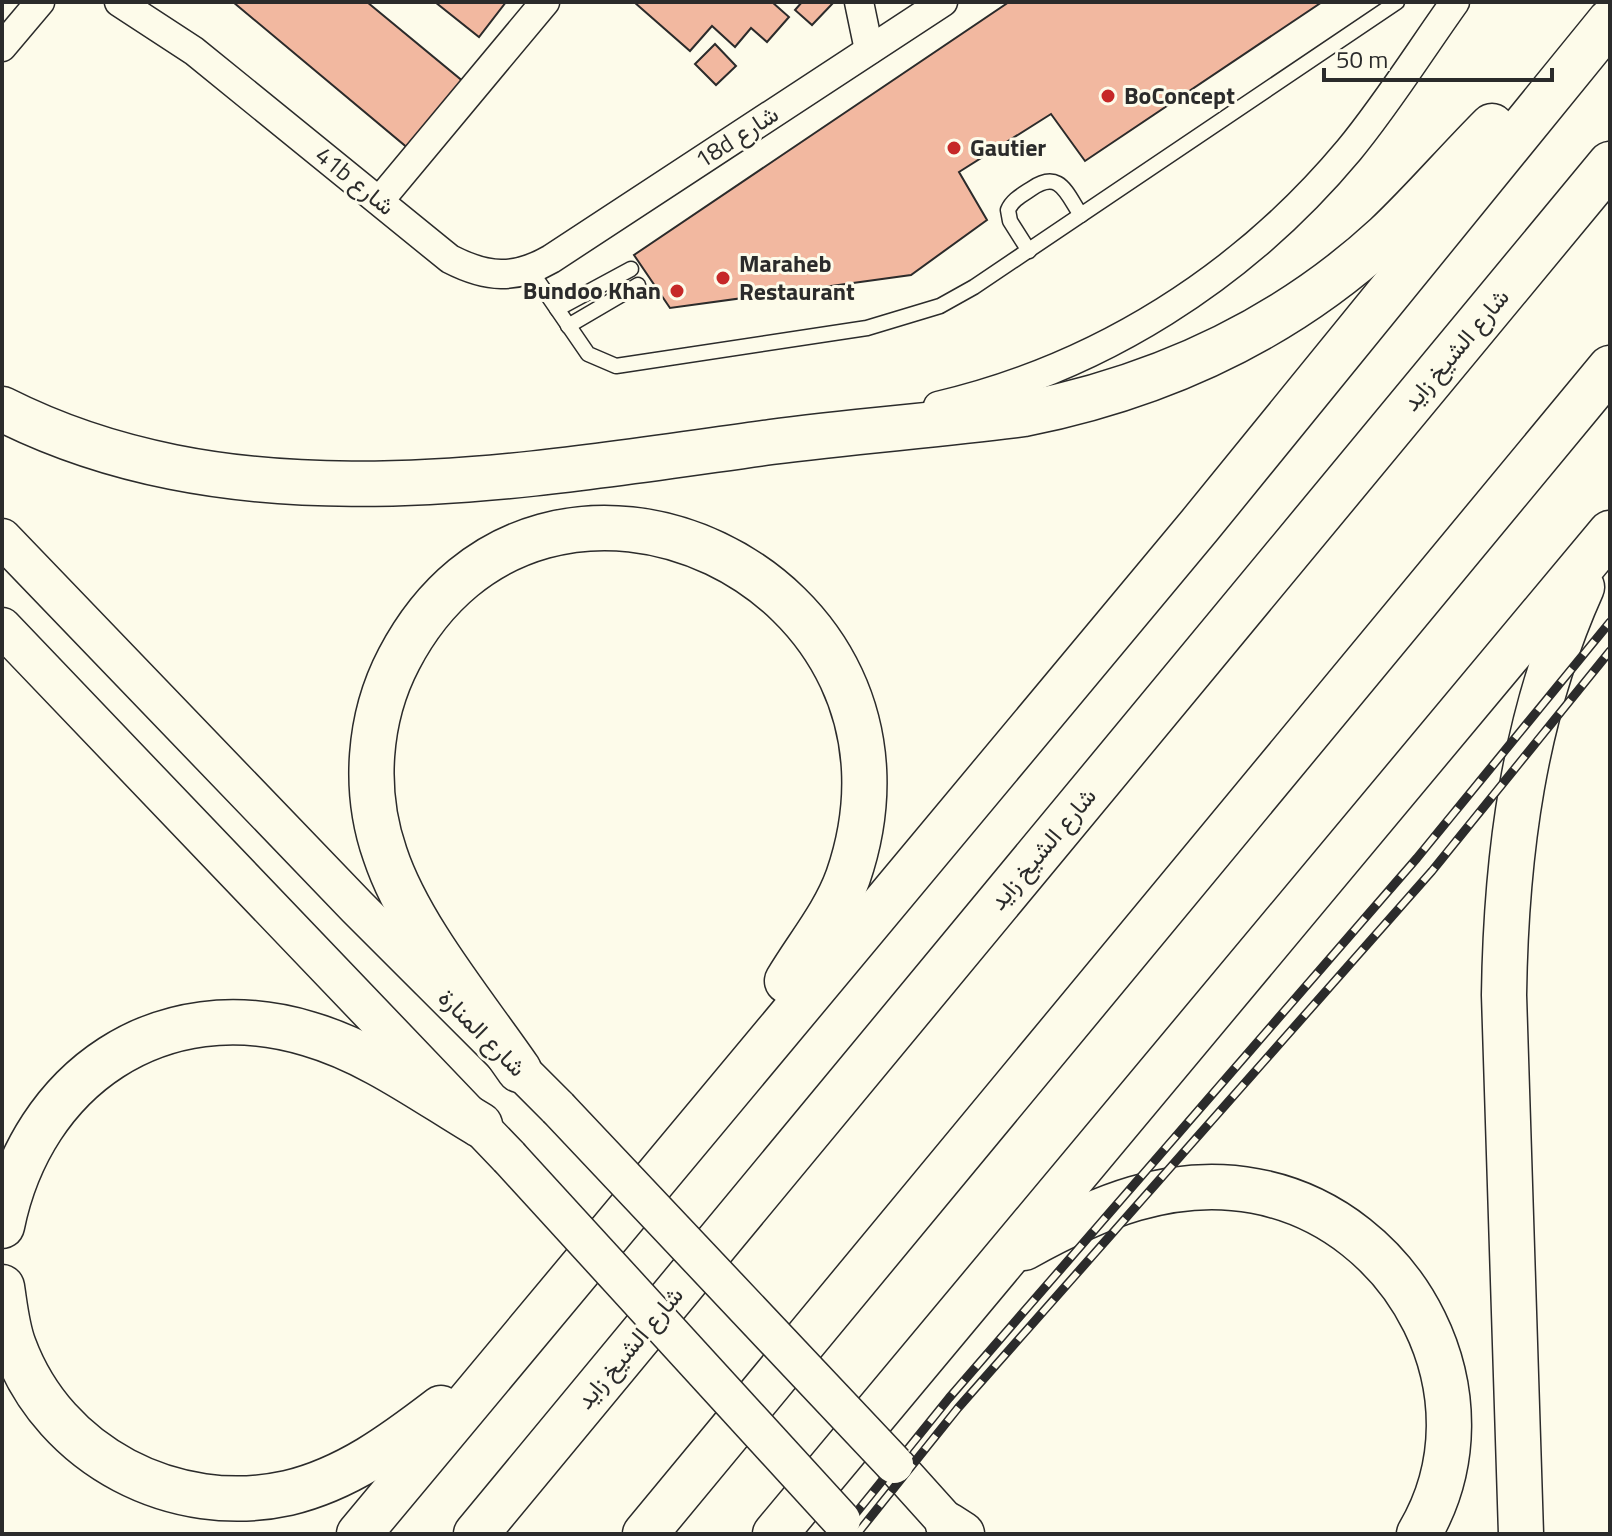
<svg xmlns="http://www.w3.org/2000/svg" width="1612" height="1536" viewBox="0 0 1612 1536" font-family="'Titillium Web',Vazirmatn,sans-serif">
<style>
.building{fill:#f2b8a0;stroke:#2b2b2b;stroke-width:2}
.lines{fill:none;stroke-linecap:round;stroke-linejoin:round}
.service-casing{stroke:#2b2b2b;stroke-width:17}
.minor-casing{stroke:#2b2b2b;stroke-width:31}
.secondary-casing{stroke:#2b2b2b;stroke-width:41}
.motorway-casing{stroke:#2b2b2b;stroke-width:47}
.service{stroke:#fdfbea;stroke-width:14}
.minor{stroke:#fdfbea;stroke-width:28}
.secondary{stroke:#fdfbea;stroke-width:38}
.motorway{stroke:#fdfbea;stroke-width:44}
.rail-casing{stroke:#2b2b2b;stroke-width:9}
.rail{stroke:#fdfbea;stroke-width:6;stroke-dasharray:18;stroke-linecap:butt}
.secondary-bridge-casing{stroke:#2b2b2b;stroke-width:41;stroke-linecap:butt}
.secondary-bridge{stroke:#fdfbea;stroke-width:38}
.poi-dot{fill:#c62828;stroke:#fdfbea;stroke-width:3}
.labels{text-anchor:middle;stroke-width:6;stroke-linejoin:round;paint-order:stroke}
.poi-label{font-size:24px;font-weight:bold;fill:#2b2b2b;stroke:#fdfbea;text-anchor:start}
.street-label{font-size:24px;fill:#2b2b2b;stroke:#fdfbea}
</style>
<rect width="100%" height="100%" fill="#fdfbea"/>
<!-- building -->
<g class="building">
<path d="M233,2H367L465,83L409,149Z"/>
<path d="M435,2H506L479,37Z"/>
<path d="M634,2H772L789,17L767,42L751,28L735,47L712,26L690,51Z"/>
<path d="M802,2H834L812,25L795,10Z"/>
<path d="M1009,2H1322L1085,161L1051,114L959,172L987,220L911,275L670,308L634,255Z"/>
<path d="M715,44L736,66L716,85L695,64Z"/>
</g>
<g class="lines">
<!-- service casing -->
<g class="service-casing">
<g id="service">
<path d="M1029,251L1010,221L1008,210C1012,200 1022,195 1031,189C1060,169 1066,193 1081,215"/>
<path d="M531,271L588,354L616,366L867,328L940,306L974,287L1397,2"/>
<path d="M557,309L631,269"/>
<path d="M568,326L638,285"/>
</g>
</g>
<!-- minor casing -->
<g class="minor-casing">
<g id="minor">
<path d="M119,2L194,51L450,259C487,278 515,280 551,259L943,2"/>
<path d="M859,2L869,50"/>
<path d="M2,47L40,2"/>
<path d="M380,200L545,2"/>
<path d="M938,406C1100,368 1243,277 1349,150C1387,104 1420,51 1455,2"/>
</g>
</g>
<!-- secondary casing -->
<g class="secondary-casing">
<g id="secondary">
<path d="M2,538L357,907L558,1108"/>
<path d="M2,627L509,1157"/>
<path d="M894,1464L957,1534"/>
</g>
</g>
<!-- motorway casing -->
<g class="motorway-casing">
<g id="motorway">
<path d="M2,409C240,529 518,477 771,442C855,431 940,425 1024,414C1159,387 1284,330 1386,236C1423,201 1456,162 1492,126"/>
<path d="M519,1070C475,1006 409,927 385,854C363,791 368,718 399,659C541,387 951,577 848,877C834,916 807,947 787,981"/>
<path d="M2,1226C32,1078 161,989 309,1034C371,1052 426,1093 480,1125"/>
<path d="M1024,1248C1096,1208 1171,1175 1255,1191C1407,1219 1500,1397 1419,1534"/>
<path d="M2,1287C5,1306 7,1328 14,1346C55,1457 175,1518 288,1493C347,1479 394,1444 441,1408"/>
<path d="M948,1525L962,1534"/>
<path d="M359,1534L1200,525L1610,21"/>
<path d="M476,1534L1610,164"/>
<path d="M645,1534L1610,368"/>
<path d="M775,1534L1610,533"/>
<path d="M1521,1534L1504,995C1506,854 1524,716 1582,587"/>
</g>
</g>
<!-- service -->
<use href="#service" class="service"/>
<!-- minor -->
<use href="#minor" class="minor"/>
<!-- secondary -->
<use href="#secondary" class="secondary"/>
<!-- motorway -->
<use href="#motorway" class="motorway"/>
<!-- rail casing -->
<g class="rail-casing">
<g id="rail">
<path d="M839,1534L949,1398L1417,858L1610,622"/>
<path d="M857,1534L958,1408L1432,871L1610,651"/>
</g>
</g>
<!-- rail -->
<use href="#rail" class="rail"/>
<!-- secondary-bridge casing -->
<g class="secondary-bridge-casing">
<g id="secondary-bridge">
<path d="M558,1108L894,1464"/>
<path d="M509,1157L841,1520"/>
</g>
</g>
<!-- secondary-bridge -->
<use href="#secondary-bridge" class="secondary-bridge"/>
</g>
<!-- markers -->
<g class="poi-dot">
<circle cx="1108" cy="96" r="8"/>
<circle cx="954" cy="148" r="8"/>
<circle cx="723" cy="278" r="8"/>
<circle cx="677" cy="291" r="8"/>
</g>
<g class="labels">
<!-- poi labels -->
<g class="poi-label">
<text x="1124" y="104">BoConcept</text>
<text x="970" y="156">Gautier</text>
<text x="739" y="272">Maraheb<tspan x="739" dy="28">Restaurant</tspan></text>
<text x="661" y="299" text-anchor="end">Bundoo Khan</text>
</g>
<!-- street labels -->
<g class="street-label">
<text transform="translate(737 137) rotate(-33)" y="8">18d شارع</text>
<text transform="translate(355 181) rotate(39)" y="8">41b شارع</text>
<text transform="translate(1456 350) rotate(-50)" y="8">شارع الشيخ زايد</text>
<text transform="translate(1043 849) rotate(-50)" y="8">شارع الشيخ زايد</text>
<text transform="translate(482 1033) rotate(45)" y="8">شارع المنارة</text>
<text transform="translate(630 1348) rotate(-50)" y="8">شارع الشيخ زايد</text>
</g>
</g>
<!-- border -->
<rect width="1612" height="1536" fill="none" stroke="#2b2b2b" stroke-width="8"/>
<!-- scale -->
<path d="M1324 68v12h228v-12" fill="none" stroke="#2b2b2b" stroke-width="4"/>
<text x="1336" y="68" font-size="24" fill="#2b2b2b" stroke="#fdfbea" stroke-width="6" paint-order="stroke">50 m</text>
</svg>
